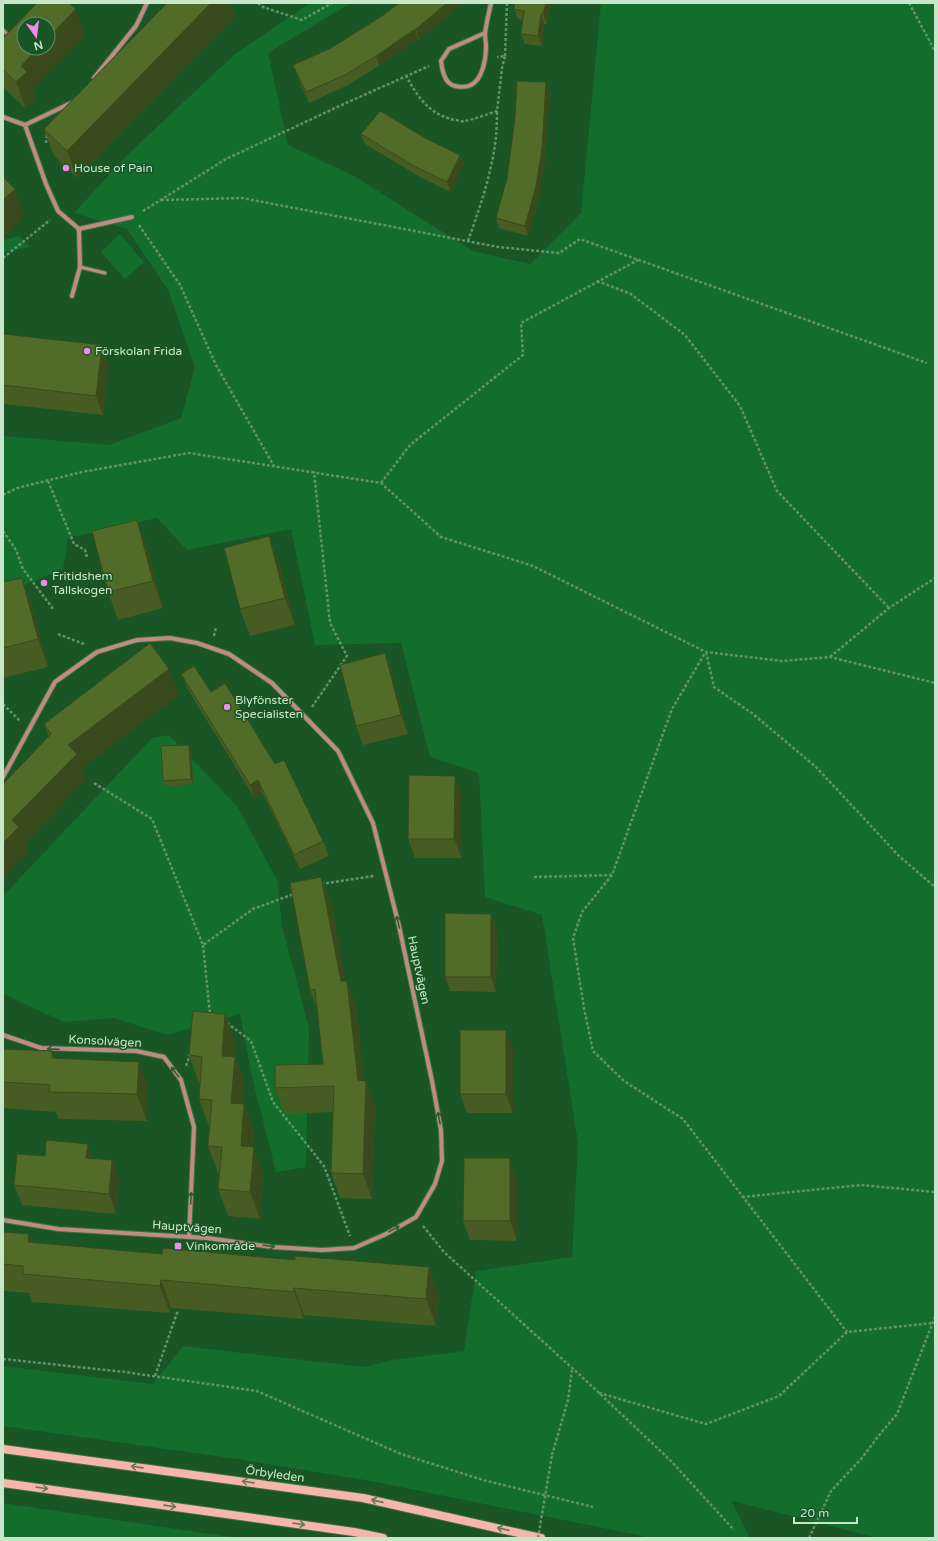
<svg xmlns="http://www.w3.org/2000/svg" width="938" height="1541" viewBox="0 0 938 1541" font-family="'Varela Round',sans-serif">
<style>
.green{fill:#136d2b}
.lines{fill:none;stroke-linecap:round;stroke-linejoin:round}
.lane-casing{stroke:#3c7246;stroke-width:5}
.street-casing{stroke:#3c7246;stroke-width:6}
.secondary-casing{stroke:#3c7246;stroke-width:10}
.path{stroke:#62926a;stroke-width:2.5;stroke-dasharray:3 2;stroke-linecap:butt}
.lane{stroke:#bf8b84;stroke-width:3}
.street{stroke:#bf8b84;stroke-width:4}
.secondary{stroke:#f7b5ac;stroke-width:8}
.path-bridge{stroke:#62926a;stroke-width:2.5;stroke-dasharray:3 2;stroke-linecap:butt}
.wall{fill:#465c22}
.shaded-wall{fill:#394b1c}
.building{fill:#516b28;stroke:#394b1c}
.oneway{stroke:#325d33}
.oneway2{stroke:#677754}
.poi-dot{fill:#f38af2;stroke:#195525;stroke-width:1.5}
.labels{text-anchor:middle;stroke-width:3;stroke-linejoin:round;paint-order:stroke}
.poi-label{font-size:12px;fill:#c8e6ca;stroke:#195525;text-anchor:start}
.street-label{font-size:12px;fill:#c8e6ca;stroke:#195525}
</style>
<rect width="100%" height="100%" fill="#195525"/>
<!-- green -->
<g class="green">
<path d="M310,3H351L268,53L288,145L354,176L473,251L530,264L581,213L601,3H935V1538H878L732,1501L750,1538H652L371,1481L237,1459L3,1426V1366L153,1384L183,1346L364,1367L392,1360L464,1351L476,1271L572,1257L578,1143L542,915L485,897L479,773L430,757L401,643L315,645L291,529L187,550L157,518L68,538L63,569L3,594V436L109,445L181,418L195,367L168,290L127,229L74,213L127,155L235,54Z"/>
<path d="M120,234L144,262L125,279L101,252Z"/>
<path d="M19,236L30,247L3,252V240Z"/>
<path d="M169,735L237,806L277,880L282,926L309,1028L306,1167L276,1172L252,1077L240,1014L167,1035L114,1018L64,1022L3,994V896L152,738Z"/>
<path d="M3,1503L237,1538H3Z"/>
</g>
<g class="lines">
<!-- lane casing -->
<g class="lane-casing">
<g id="lane">
<path d="M3,30L9,36"/>
<path d="M80,267L105,273"/>
</g>
</g>
<!-- street casing -->
<g class="street-casing">
<g id="street">
<path d="M485,33L449,49L441,61C442,70 445,84 455,86C460,87 466,88 471,85C483,79 486,58 486,46C486,42 485,38 485,34C486,24 489,13 491,3"/>
<path d="M94,78L136,26L147,3"/>
<path d="M3,117L25,125L46,184L58,211L79,229L132,217"/>
<path d="M25,125L71,103"/>
<path d="M72,296L80,267L79,229"/>
<path d="M3,777L55,682L97,652L137,640L170,638L197,643L229,654L272,683L338,751L373,823L399,926L432,1081L441,1130L442,1161L435,1184L416,1217L386,1234L354,1248L322,1250L273,1247L207,1238L58,1229L3,1220"/>
<path d="M3,1035L41,1048L136,1051L164,1057L181,1080L194,1127L189,1237"/>
</g>
</g>
<!-- secondary casing -->
<g class="secondary-casing">
<g id="secondary">
<path d="M3,1449L363,1498L541,1538"/>
<path d="M3,1483L354,1532L383,1538"/>
</g>
</g>
<!-- path -->
<g class="path">
<path d="M258,3L263,7L302,20L332,3"/>
<path d="M909,3L935,51"/>
<path d="M505,56L507,3"/>
<path d="M406,75C417,97 430,115 455,120C458,120 461,122 464,121C472,120 488,114 497,111L502,68L505,56L497,57"/>
<path d="M46,143L47,132"/>
<path d="M161,200L242,198L498,247L559,253L580,239L927,363"/>
<path d="M143,211L226,159L346,103L429,66"/>
<path d="M139,225L180,285L216,365L274,466"/>
<path d="M468,241C477,215 487,188 492,161C496,144 497,128 497,111"/>
<path d="M3,258L50,220"/>
<path d="M597,281L631,294L685,335L740,406L777,491L889,608"/>
<path d="M48,481L74,544L85,550L87,557"/>
<path d="M381,483L410,445L523,355L521,323L638,260"/>
<path d="M3,495L17,488L82,472L189,453L381,483L441,537L533,566L706,652L782,661L830,657L935,683"/>
<path d="M3,531L16,550L23,569L54,610"/>
<path d="M58,634L84,644"/>
<path d="M214,636L216,627"/>
<path d="M706,652L714,687L753,714L816,767L899,856L935,887"/>
<path d="M830,657L889,608L935,578"/>
<path d="M3,704L20,721"/>
<path d="M312,707L347,656L330,623L314,472"/>
<path d="M94,783L152,819L203,945L253,909L294,894"/>
<path d="M612,875L582,912L573,938L584,1008L593,1051L624,1081L683,1119L847,1332"/>
<path d="M534,877L612,875L672,709L705,653"/>
<path d="M321,884L374,876"/>
<path d="M203,945L210,1014"/>
<path d="M227,1023L251,1041L273,1102L324,1166L350,1236"/>
<path d="M186,1066L190,1054"/>
<path d="M742,1197L861,1185L935,1192"/>
<path d="M423,1226L444,1252L581,1376L670,1460L734,1530"/>
<path d="M3,1359L125,1372L257,1391L401,1454L483,1480L593,1507"/>
<path d="M155,1376L178,1310"/>
<path d="M599,1393L706,1424L779,1396L847,1332L933,1323"/>
<path d="M552,1455L568,1400L572,1370"/>
<path d="M809,1538L831,1491L862,1458L880,1434L897,1414L935,1317"/>
</g>
<!-- lane -->
<use href="#lane" class="lane"/>
<!-- street -->
<use href="#street" class="street"/>
<!-- secondary -->
<use href="#secondary" class="secondary"/>
<!-- path-bridge -->
<path class="path-bridge" d="M538,1538L552,1455"/>
</g>
<!-- wall -->
<g class="wall">
<path d="M167,3H230L235,16L77,178L54,156L44,129Z"/>
<path d="M551,3L547,24H544L542,46L525,44L521,34L523,20L518,19L514,9Z"/>
<path d="M456,9L419,40L418,39L379,66L348,85L309,103L297,75L293,65Z"/>
<path d="M85,36L33,89L36,98L26,109L3,87V38Z"/>
<path d="M546,82L550,92L545,159L540,196L528,236L499,228L496,218Z"/>
<path d="M361,134L427,139L460,155L464,165L451,192L418,176L365,144Z"/>
<path d="M3,334L102,345L109,365L103,415L3,404Z"/>
<path d="M137,520L147,547L163,608L118,620L108,592Z"/>
<path d="M279,563L295,625L250,636L240,609Z"/>
<path d="M3,582L32,605L48,667L3,678Z"/>
<path d="M385,653L392,673L408,734L363,745L356,726Z"/>
<path d="M181,674L211,692L275,764L323,841L329,856L300,869L263,794L255,799L187,688Z"/>
<path d="M179,695L82,768L86,780L25,843L29,853L3,879V784L49,737L44,724Z"/>
<path d="M189,745L191,750L193,784L165,786L163,781Z"/>
<path d="M462,795V858H415L408,839Z"/>
<path d="M331,902L345,981H347L356,1006L364,1080L366,1081L375,1106L372,1199L340,1198L331,1173L333,1112L285,1114L275,1088L323,1064L318,1011L310,990Z"/>
<path d="M491,914L497,929L496,992L450,991L445,977Z"/>
<path d="M225,1014L235,1041L234,1057H235L245,1084L243,1104H244L254,1131L253,1147L263,1174L260,1219L228,1216L218,1189L219,1173H218L208,1146L210,1127H209L199,1099L200,1083H199L189,1055Z"/>
<path d="M3,1049L52,1051L54,1058L139,1062L148,1089L147,1121L59,1119L56,1112L3,1108Z"/>
<path d="M513,1050V1113H467L460,1094Z"/>
<path d="M45,1156L93,1159L112,1160L119,1180L116,1214L22,1205L14,1185Z"/>
<path d="M517,1178V1241L470,1240L463,1221Z"/>
<path d="M3,1232L29,1234L32,1243L162,1254L295,1260L429,1267L439,1294L436,1326L304,1315V1319L171,1308L170,1313L32,1302L29,1293L3,1291Z"/>
</g>
<!-- shaded-wall -->
<g class="shaded-wall">
<path d="M211,3H230L235,16L77,178L67,151Z"/>
<path d="M447,3H461L456,9L419,40L416,29Z"/>
<path d="M546,3H551L547,24L543,14Z"/>
<path d="M76,9L85,36L33,89L36,98L26,109L16,82L21,66L38,48H48V38Z"/>
<path d="M541,14L544,24L542,46L538,36Z"/>
<path d="M415,29L418,39L379,66L376,56Z"/>
<path d="M546,82L550,92L545,159L540,196L528,236L525,226Z"/>
<path d="M460,155L464,165L451,192L447,182Z"/>
<path d="M15,189L25,216L3,238V200Z"/>
<path d="M102,345L109,365L103,415L96,396Z"/>
<path d="M137,520L147,547L163,608L153,581Z"/>
<path d="M269,536L279,563L295,625L285,598Z"/>
<path d="M22,578L32,605L48,667L38,639Z"/>
<path d="M385,653L392,673L408,734L401,715Z"/>
<path d="M169,669L179,695L82,768L86,780L25,843L29,853L3,879V843L12,820L68,745Z"/>
<path d="M189,745L191,750L193,784L191,779Z"/>
<path d="M455,776L462,795V858L454,839Z"/>
<path d="M258,780L263,794L255,799L250,785Z"/>
<path d="M321,877L331,902L349,998L347,981L356,1006L366,1093V1081L375,1106L372,1199L363,1174L358,1080L341,981Z"/>
<path d="M491,914L497,929L496,992L491,977Z"/>
<path d="M225,1014L235,1041L232,1083L222,1056Z"/>
<path d="M506,1030L513,1050V1113L506,1094Z"/>
<path d="M235,1057L245,1084L241,1130L231,1103Z"/>
<path d="M139,1062L148,1089L147,1121L137,1094Z"/>
<path d="M244,1104L254,1131L251,1173L241,1146Z"/>
<path d="M88,1144L95,1163L86,1158Z"/>
<path d="M254,1147L263,1174L260,1219L250,1192Z"/>
<path d="M510,1158L517,1178V1241L510,1221Z"/>
<path d="M112,1160L119,1180L116,1214L109,1194Z"/>
<path d="M29,1234L39,1261L28,1242Z"/>
<path d="M429,1267L439,1294L436,1326L426,1299Z"/>
<path d="M161,1280L171,1308L170,1313L160,1286Z"/>
<path d="M294,1288L304,1315V1319L294,1292Z"/>
</g>
<!-- building -->
<g class="building">
<path d="M37,3H69L76,9L48,38V24H24V48H38L21,66L27,72L16,82L3,70V38Z"/>
<path d="M167,3H211L67,151L44,129Z"/>
<path d="M399,3H447L416,29H415L376,56L345,75L306,92L293,65L331,48L382,16Z"/>
<path d="M515,3H546L543,14H541L538,36L521,34L524,11L514,9Z"/>
<path d="M517,81L546,82L542,149L536,186L525,226L496,218L507,178L515,118Z"/>
<path d="M380,111L427,139L460,155L447,182L414,166L361,134Z"/>
<path d="M3,177L15,189L3,200Z"/>
<path d="M3,334L102,345L96,396L3,385Z"/>
<path d="M137,520L153,581L108,592L92,531Z"/>
<path d="M269,536L285,598L240,609L224,548Z"/>
<path d="M22,578L38,639L3,648V582Z"/>
<path d="M150,643L169,669L68,745L77,754L12,820L19,827L3,843V784L51,734L44,724Z"/>
<path d="M385,653L401,715L356,726L340,665Z"/>
<path d="M194,666L211,692L225,683L275,764L284,760L323,841L294,855L258,780L250,785L181,674Z"/>
<path d="M189,745L191,779L163,781L161,746Z"/>
<path d="M409,775L455,776L454,839H408Z"/>
<path d="M321,877L341,981H347L358,1080L366,1081L363,1174L331,1173L334,1086L275,1088V1065L323,1064L315,989L310,990L290,883Z"/>
<path d="M445,913L491,914V977H445Z"/>
<path d="M193,1011L225,1014L222,1056L235,1057L231,1103L244,1104L241,1146L254,1147L250,1192L218,1189L222,1147L208,1146L212,1100L199,1099L202,1057L189,1055Z"/>
<rect x="460" y="1030" width="46" height="64"/>
<path d="M3,1049L52,1051V1058L139,1062L137,1094L49,1092L50,1085L3,1082Z"/>
<path d="M46,1140L88,1144L86,1158L112,1160L109,1194L14,1185L17,1154L45,1156Z"/>
<path d="M464,1158H510V1221H463Z"/>
<path d="M3,1232L29,1234L28,1242L162,1254L163,1248L295,1260V1256L429,1267L426,1299L294,1288V1292L161,1280L160,1286L23,1274V1266L3,1264Z"/>
</g>
<!-- one-way arrows -->
<defs><path id="oneway-shaft" d="M-6 0H5M1.5-3L5.5 0L1.5 3" fill="none" stroke-width="1.6" stroke-linecap="round" stroke-linejoin="round"/></defs>
<g class="oneway">
<use href="#oneway-shaft" transform="translate(398 922) rotate(-104)"/>
<use href="#oneway-shaft" transform="translate(53 1049) rotate(-178)"/>
<use href="#oneway-shaft" transform="translate(175 1072) rotate(-127)"/>
<use href="#oneway-shaft" transform="translate(439 1118) rotate(-100)"/>
<use href="#oneway-shaft" transform="translate(191 1198) rotate(-87)"/>
<use href="#oneway-shaft" transform="translate(394 1229) rotate(-29)"/>
<use href="#oneway-shaft" transform="translate(269 1246) rotate(7)"/>
</g>
<g class="oneway2">
<use href="#oneway-shaft" transform="translate(137 1467) rotate(-172)"/>
<use href="#oneway-shaft" transform="translate(248 1482) rotate(-172)"/>
<use href="#oneway-shaft" transform="translate(42 1488) rotate(8)"/>
<use href="#oneway-shaft" transform="translate(377 1501) rotate(-167)"/>
<use href="#oneway-shaft" transform="translate(170 1506) rotate(8)"/>
<use href="#oneway-shaft" transform="translate(299 1524) rotate(8)"/>
<use href="#oneway-shaft" transform="translate(503 1529) rotate(-167)"/>
</g>
<!-- markers -->
<g class="poi-dot">
<circle cx="66" cy="168" r="4"/>
<circle cx="87" cy="351" r="4"/>
<circle cx="44" cy="583" r="4"/>
<circle cx="227" cy="707" r="4"/>
<rect x="174" y="1242" width="8" height="8" rx="2"/>
</g>
<g class="labels">
<!-- poi labels -->
<g class="poi-label">
<text x="74" y="172">House of Pain</text>
<text x="95" y="355">Förskolan Frida</text>
<text x="52" y="580">Fritidshem<tspan x="52" dy="14">Tallskogen</tspan></text>
<text x="235" y="704">Blyfönster<tspan x="235" dy="14">Specialisten</tspan></text>
<text x="186" y="1250">Vinkområde</text>
</g>
<!-- street labels -->
<g class="street-label">
<text transform="translate(419 970) rotate(78)" y="4">Hauptvägen</text>
<text transform="translate(105 1041) rotate(3)" y="4">Konsolvägen</text>
<text transform="translate(187 1227) rotate(4)" y="4">Hauptvägen</text>
<text transform="translate(275 1474) rotate(8)" y="4">Örbyleden</text>
</g>
</g>
<!-- border -->
<rect width="938" height="1541" fill="none" stroke="#c8e6ca" stroke-width="8"/>
<!-- north arrow -->
<g transform="translate(36 36) rotate(166)"><circle r="19" fill="#195525" stroke="#5f8f67"/>
<path d="M0-3L7 15L0 10L-7 15Z" fill="#f38af2"/>
<text y="-6" font-size="11" font-weight="bold" text-anchor="middle" fill="#c8e6ca">N</text>
</g>
<!-- scale -->
<path d="M794 1517v6h63v-6" fill="none" stroke="#c8e6ca" stroke-width="2"/>
<text x="800" y="1517" font-size="12" fill="#c8e6ca" stroke="#195525" stroke-width="3" paint-order="stroke">20 m</text>
</svg>
